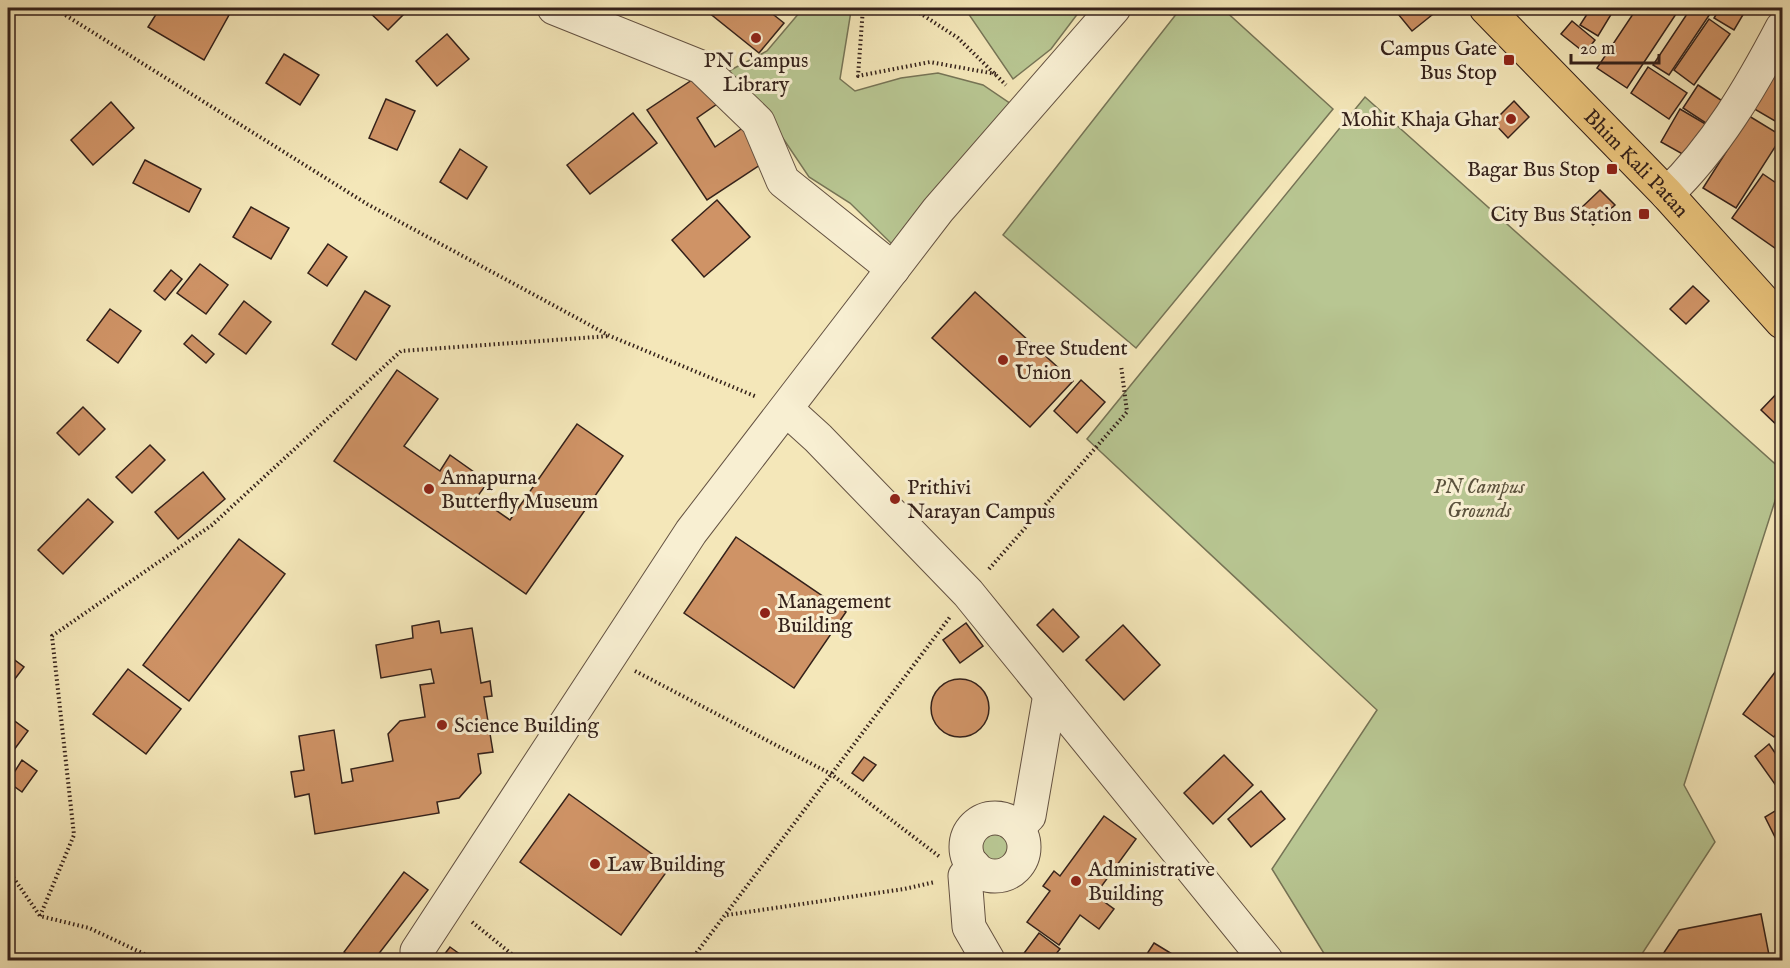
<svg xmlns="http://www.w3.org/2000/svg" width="1790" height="968" viewBox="0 0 1790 968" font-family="'IM FELL English',serif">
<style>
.green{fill:#b8c692;stroke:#767456;stroke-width:1.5}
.building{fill:#cf9366;stroke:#34211a;stroke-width:1.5}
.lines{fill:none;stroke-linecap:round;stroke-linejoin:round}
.minor-casing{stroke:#645242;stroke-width:35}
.major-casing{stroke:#34211a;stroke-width:35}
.path{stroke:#34211a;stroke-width:4;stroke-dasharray:1.5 3;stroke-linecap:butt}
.minor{stroke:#f8efd2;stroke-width:33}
.major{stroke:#eac47c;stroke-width:33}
.poi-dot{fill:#8f2418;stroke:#f8efd2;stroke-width:2}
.labels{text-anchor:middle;stroke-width:6;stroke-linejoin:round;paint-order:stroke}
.poi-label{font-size:21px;fill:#34211a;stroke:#f8efd2;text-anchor:start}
.street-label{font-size:21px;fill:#34211a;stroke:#f8efd2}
.park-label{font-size:21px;font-style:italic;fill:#5c533e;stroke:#f8efd2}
</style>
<rect width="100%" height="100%" fill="#f4e7b9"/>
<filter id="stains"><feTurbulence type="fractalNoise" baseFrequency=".00333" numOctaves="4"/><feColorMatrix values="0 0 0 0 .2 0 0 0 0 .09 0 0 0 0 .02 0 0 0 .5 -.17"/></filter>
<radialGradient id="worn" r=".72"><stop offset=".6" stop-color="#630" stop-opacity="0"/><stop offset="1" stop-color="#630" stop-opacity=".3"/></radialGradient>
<!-- green -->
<g class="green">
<path d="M824,8H836L851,11L840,79L855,91L901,78L938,73L983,85L1011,104L896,248L850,203L809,177L766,113L723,74L767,51L800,12Z"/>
<path d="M961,8H1082L1051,49L1013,79L966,10Z"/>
<path d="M1181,8H1222L1333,109L1136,348L1003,235Z"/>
<path d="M1365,97L1782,470V479L1684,785L1715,842L1638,960H1328L1272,869L1377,710L1087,439Z"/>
<circle cx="995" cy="847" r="21"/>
</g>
<!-- building -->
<g class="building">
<path d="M160,8H215L229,15L204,60L148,27Z"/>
<path d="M365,8H399L405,13L388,30Z"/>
<path d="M703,8H765L784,23L759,53Z"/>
<path d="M1406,8H1426L1432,15L1412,31L1398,14Z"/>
<path d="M1591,8H1615L1598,36L1580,25Z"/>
<path d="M1637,8H1672L1678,11L1627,88L1597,68Z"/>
<path d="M1691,8H1714L1669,75L1653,65Z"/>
<path d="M1720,8H1747L1734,30L1714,18Z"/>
<path d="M1709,19L1730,34L1694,85L1674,70Z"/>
<path d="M1572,21L1595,40L1585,53L1561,34Z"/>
<path d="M447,34L469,59L437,86L416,61Z"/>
<path d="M284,54L319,75L300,105L266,83Z"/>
<path d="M1648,67L1687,93L1669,119L1631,93Z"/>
<path d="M1772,72L1782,79V125L1751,107Z"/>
<path d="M698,76L717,104L697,118L715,147L744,127L766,161L707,200L647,110Z"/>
<path d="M1698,85L1730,106L1715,129L1683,108Z"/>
<path d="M386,99L415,111L397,150L369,138Z"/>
<path d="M1514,101L1529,117L1508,138L1493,122Z"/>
<path d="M111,102L134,128L93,165L71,140Z"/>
<path d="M1680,109L1714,129L1695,161L1661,142Z"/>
<path d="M633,113L657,143L590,194L567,165Z"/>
<path d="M1749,116L1782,136L1736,208L1703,188Z"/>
<path d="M460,149L487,167L467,199L440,182Z"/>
<path d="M145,160L201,189L189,212L133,183Z"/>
<path d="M1763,174L1782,187V253L1732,218Z"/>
<path d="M1600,190L1615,205L1593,225L1579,210Z"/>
<path d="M717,200L750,237L704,277L672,240Z"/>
<path d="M251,207L289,228L271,259L233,237Z"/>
<path d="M328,244L347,257L327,286L308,273Z"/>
<path d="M200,264L228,285L206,314L177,293Z"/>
<path d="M171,270L182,279L165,300L154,291Z"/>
<path d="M1693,286L1709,301L1686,324L1670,309Z"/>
<path d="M365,291L390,306L356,360L332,344Z"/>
<path d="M975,292L1073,381L1030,427L932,338Z"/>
<path d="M244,301L271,322L246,354L219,334Z"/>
<path d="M110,309L141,331L118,363L87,340Z"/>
<path d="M192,335L214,354L206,363L184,344Z"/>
<path d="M397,370L438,399L404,446L440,471L450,455L488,482L477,497L510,520L577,424L623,456L526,594L334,461Z"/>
<path d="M1081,380L1105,402L1077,433L1054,411Z"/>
<path d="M1782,388V430L1761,410Z"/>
<path d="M83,407L105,429L79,455L57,433Z"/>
<path d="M150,445L165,460L132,493L116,477Z"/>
<path d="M203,472L225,499L178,539L155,512Z"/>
<path d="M88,499L113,522L63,574L38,550Z"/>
<path d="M736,537L846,612L794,688L684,613Z"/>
<path d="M239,539L285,574L189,701L143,665Z"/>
<path d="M1053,609L1079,637L1063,652L1037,625Z"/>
<path d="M439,621L441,633L472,628L481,683L490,681L492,696L484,697L493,752L478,754L481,773L459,798L437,802L439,813L315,834L309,794L295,797L291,772L304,770L299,736L334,730L342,783L353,781L351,769L393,761L388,734L400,721L425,717L420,685L434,683L431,669L381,678L376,645L413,638L412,626Z"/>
<path d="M966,623L983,646L960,663L943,640Z"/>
<path d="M1123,625L1160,665L1124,700L1086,660Z"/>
<path d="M8,655L24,667L8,688Z"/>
<path d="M1779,667L1782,670V726L1774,737L1743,714Z"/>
<path d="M128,669L181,709L146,754L93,714Z"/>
<circle cx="960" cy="708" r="29"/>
<path d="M8,716L28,731L8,758Z"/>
<path d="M1769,744L1782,763V794L1755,756Z"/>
<path d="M1224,755L1253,785L1213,824L1184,793Z"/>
<path d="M864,757L876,765L863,781L852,773Z"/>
<path d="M22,760L37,771L22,792L8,782Z"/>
<path d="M1261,791L1285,819L1251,847L1228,819Z"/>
<path d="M569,794L670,867L621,935L520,862Z"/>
<path d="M1780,808L1782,812V844L1779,845L1765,817Z"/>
<path d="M1104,816L1136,839L1095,895L1114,909L1099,929L1080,915L1059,945L1027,922L1050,891L1043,886L1054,871L1060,876Z"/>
<path d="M404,872L428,890L374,960H355L344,952Z"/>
<path d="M1761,914L1770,960H1659L1679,930Z"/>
<path d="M1039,933L1060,949L1051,960H1019Z"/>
<path d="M1154,943L1182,960H1143Z"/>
<path d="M450,947L468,960H440Z"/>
</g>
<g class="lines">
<!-- minor casing -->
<g class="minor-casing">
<g id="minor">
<path d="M554,8L701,67L758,122L783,181L893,269"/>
<path d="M1667,194C1716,147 1751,87 1782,28"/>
<path d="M786,409L818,438L968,593L1266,960"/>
<circle cx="995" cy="847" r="29"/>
<path d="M1017,828L1029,816L1050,694"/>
<path d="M974,866L965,876L969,927L988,960"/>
<path d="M417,951L691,532L938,210L1114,8"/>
</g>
</g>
<!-- major casing -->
<g class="major-casing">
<g id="major">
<path id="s1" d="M1486,8L1667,194L1782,322"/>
</g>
</g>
<!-- path -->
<g class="path">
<path d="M54,8L367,204L610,336L757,397"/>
<path d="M863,8L858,76L930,62L996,74"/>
<path d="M912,8L958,38L1006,85"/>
<path d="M989,569L1127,412L1121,365"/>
<path d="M635,671L831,774L940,857"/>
<path d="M8,870L40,916L89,928L157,960"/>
<path d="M727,915L904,889L935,882"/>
<path d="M40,916L74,835L52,636L212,525L401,351L610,336"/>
<path d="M472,922L519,960"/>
<path d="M691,960L950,617"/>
</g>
<!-- minor -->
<use href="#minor" class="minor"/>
<!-- major -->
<use href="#major" class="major"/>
</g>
<!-- markers -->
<g class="poi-dot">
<circle cx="756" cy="38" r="6"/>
<rect x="1503" y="54" width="12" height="12" rx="3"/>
<circle cx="1511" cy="119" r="6"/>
<rect x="1606" y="163" width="12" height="12" rx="3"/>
<rect x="1638" y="208" width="12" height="12" rx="3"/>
<circle cx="1003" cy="360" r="6"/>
<circle cx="429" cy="489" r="6"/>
<circle cx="895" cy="499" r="6"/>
<circle cx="765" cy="613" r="6"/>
<circle cx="442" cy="725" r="6"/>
<circle cx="595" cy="864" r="6"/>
<circle cx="1076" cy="881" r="6"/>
</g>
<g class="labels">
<!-- poi labels -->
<g class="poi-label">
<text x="1497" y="55" text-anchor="end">Campus Gate<tspan x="1497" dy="24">Bus Stop</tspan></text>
<text x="756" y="67" text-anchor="middle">PN Campus<tspan x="756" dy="24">Library</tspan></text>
<text x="1499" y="126" text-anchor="end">Mohit Khaja Ghar</text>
<text x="1600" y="176" text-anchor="end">Bagar Bus Stop</text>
<text x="1632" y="221" text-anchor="end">City Bus Station</text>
<text x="1015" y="355">Free Student<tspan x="1015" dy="24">Union</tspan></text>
<text x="441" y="484">Annapurna<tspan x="441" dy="24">Butterfly Museum</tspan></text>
<text x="907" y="494">Prithivi<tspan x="907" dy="24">Narayan Campus</tspan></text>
<text x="777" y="608">Management<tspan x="777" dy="24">Building</tspan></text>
<text x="454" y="732">Science Building</text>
<text x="607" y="871">Law Building</text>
<text x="1088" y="876">Administrative<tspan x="1088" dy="24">Building</tspan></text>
</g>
<!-- street labels -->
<g class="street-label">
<text dy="7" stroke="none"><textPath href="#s1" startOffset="216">Bhim Kali Patan</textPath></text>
</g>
<!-- park labels -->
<g class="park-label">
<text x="1479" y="493">PN Campus<tspan x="1479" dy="24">Grounds</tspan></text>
</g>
</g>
<!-- margin -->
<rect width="1790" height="968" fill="none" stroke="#f4e7b9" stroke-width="30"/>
<rect x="9" y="9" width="1772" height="950" fill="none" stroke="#34211a" stroke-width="3"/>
<rect x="15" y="15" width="1760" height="938" fill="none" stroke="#34211a" stroke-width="1.5"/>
<!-- scale -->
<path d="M1571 54v9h88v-9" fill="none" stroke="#34211a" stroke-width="3"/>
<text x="1580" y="54" font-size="18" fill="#34211a" stroke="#f8efd2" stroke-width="4.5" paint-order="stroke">20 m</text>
<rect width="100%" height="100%" filter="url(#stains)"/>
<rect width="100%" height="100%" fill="url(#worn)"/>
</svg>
